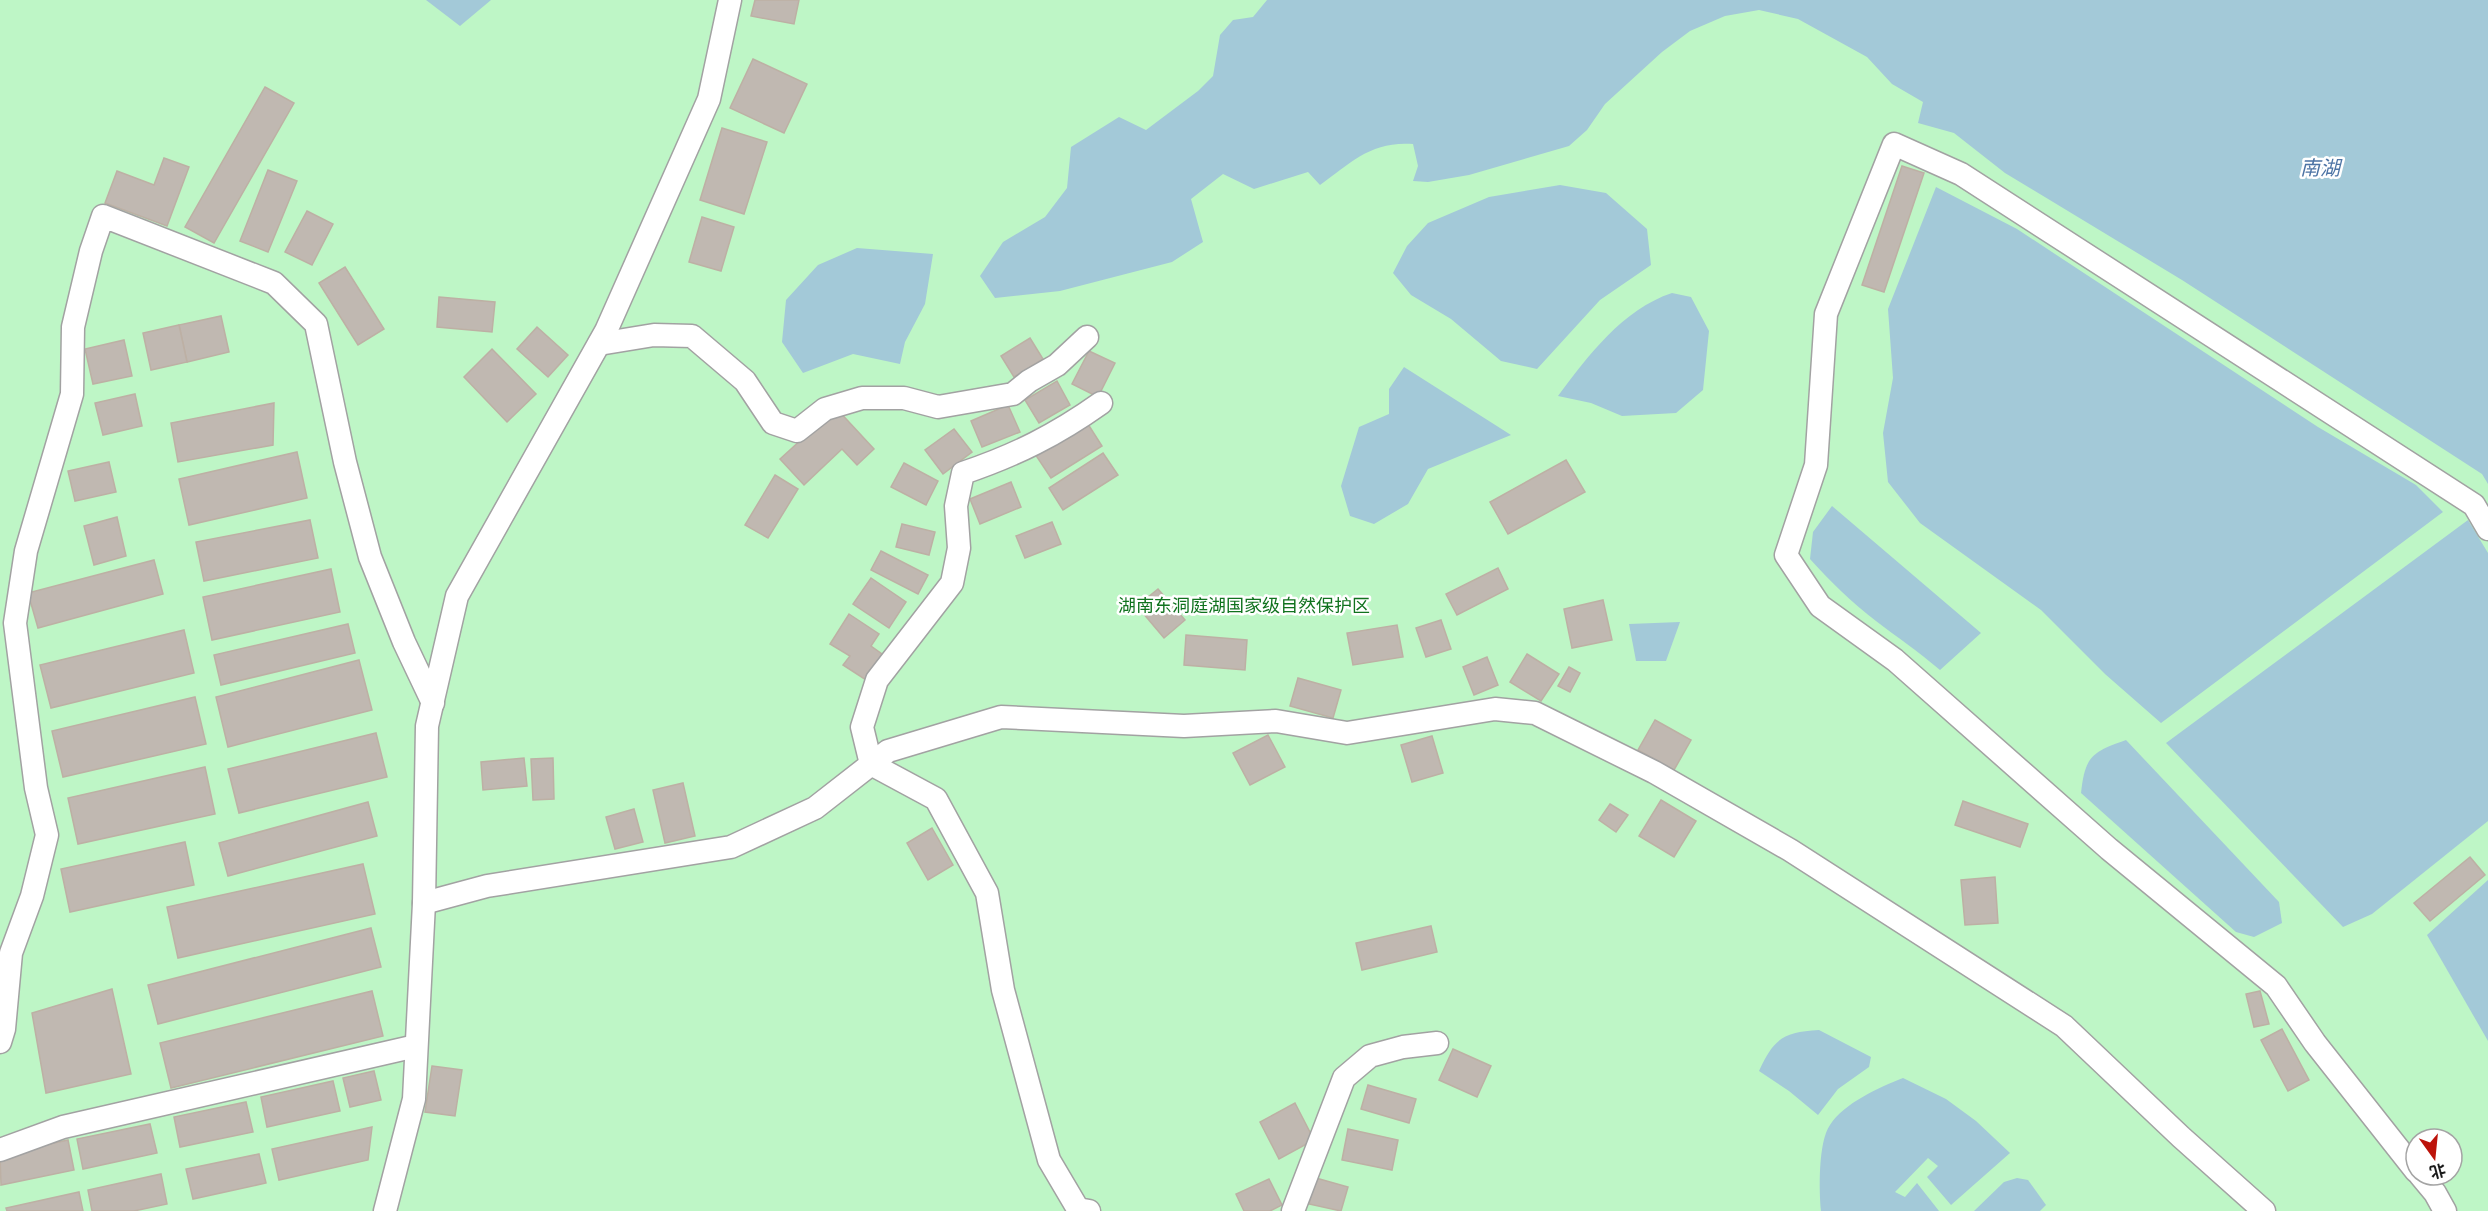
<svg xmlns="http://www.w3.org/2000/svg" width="2488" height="1211" viewBox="0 0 2488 1211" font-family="Helvetica,'Noto Sans SC',sans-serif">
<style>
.park{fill:#bef6c6;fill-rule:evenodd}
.water{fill:#a3c9d8}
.building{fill:#c0b8b1;stroke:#bdb0a4;stroke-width:1.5}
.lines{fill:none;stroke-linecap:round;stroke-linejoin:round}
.minor-casing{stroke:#a2a2a2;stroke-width:25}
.minor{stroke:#fff;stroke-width:22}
.labels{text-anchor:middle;stroke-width:5;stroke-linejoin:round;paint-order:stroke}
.park-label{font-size:18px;fill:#10721e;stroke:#fff}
.water-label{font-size:20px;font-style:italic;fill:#4d74a5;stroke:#fff}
</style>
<rect width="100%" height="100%" fill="#ece9e1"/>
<!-- park -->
<path class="park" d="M0,0H2488V1211H0ZM2416,1139H2452V1175H2416Z"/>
<!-- water -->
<g class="water">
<path d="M426,0H491L460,26Z"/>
<path d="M1267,0H2488V484L2482,474L2182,280L2005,173L1954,133L1918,123L1923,102L1892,84L1867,57L1798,19L1759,10L1725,16L1690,31L1662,52L1605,104L1587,130L1569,146L1469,175L1428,182L1413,181L1418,166L1413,144C1371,141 1352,162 1320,185L1308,172L1254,189L1223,174L1191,199L1203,242L1172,262L1060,291L995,298L980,276L1003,242L1045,217L1067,188L1071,147L1119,117L1146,130L1198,91L1213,76L1220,35L1233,20L1253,17Z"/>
<path d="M1560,185L1606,193L1647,229L1651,265L1600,300L1537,369L1501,361L1451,319L1411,295L1393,273L1407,246L1428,223L1489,197Z"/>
<path d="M1936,187L2017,229L2318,427L2416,485L2443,512L2161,723L2105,674L2041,610L1920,523L1888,482L1883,433L1893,378L1888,309Z"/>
<path d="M857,248L933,254L925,304L905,342L900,364L853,354L803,373L782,342L786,300L818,265Z"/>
<path d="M1672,293L1691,297L1709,331L1703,390L1676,413L1622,416L1591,403L1558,396C1588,356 1623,309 1672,293Z"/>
<path d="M1404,367L1511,435L1428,469L1408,504L1374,524L1350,516L1341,486L1359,427L1389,414V389Z"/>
<path d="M1832,506L1981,633L1940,670C1919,652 1897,637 1876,621C1852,603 1830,581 1810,559L1813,532Z"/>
<path d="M2468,520L2488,553V821L2372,914L2343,927L2166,743Z"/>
<path d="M1680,622L1666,661H1636L1629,624Z"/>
<path d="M2126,740L2279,902L2282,923L2254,937L2236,932L2081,793C2085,756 2092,752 2126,740Z"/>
<path d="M2488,880V1041L2427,935Z"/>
<path d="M1819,1030L1871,1057L1869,1067L1838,1089L1818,1115L1789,1091L1759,1071C1774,1038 1784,1032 1819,1030Z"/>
<path d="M1903,1078L1946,1099L1976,1121L2010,1153L1951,1205L1927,1177L1938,1166L1928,1158L1895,1192L1905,1197L1917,1183L1939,1211H1821C1819,1191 1818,1142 1830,1125C1844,1103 1880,1087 1903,1078Z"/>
<path d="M2017,1178L2028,1180L2046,1205L2040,1211H1974L2004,1182Z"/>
</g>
<!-- building -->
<g class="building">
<path d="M755,0H799L794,24L751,16Z"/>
<path d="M753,59L807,84L784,133L730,108Z"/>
<path d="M265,87L294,103L214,243L185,227Z"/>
<path d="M722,128L767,142L744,214L700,200Z"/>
<path d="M164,158L189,167L167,226L105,203L117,171L154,185Z"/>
<path d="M1902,166L1924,173L1884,292L1862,285Z"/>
<path d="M268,170L297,181L268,252L240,241Z"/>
<path d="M307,211L333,224L312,265L285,252Z"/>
<path d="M702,217L734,227L721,271L689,262Z"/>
<path d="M345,267L384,329L358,345L319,283Z"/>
<path d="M439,297L495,302L492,332L437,327Z"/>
<path d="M221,316L229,352L187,362L179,325Z"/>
<path d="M179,325L187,362L151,370L143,333Z"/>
<path d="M537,327L568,355L548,377L517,349Z"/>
<path d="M1030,338L1043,359L1014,377L1001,356Z"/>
<path d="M124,340L132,376L93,384L85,349Z"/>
<path d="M492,349L536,394L507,422L464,377Z"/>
<path d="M1089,351L1115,363L1098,397L1072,384Z"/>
<path d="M1057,381L1070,405L1039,423L1025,400Z"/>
<path d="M135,394L142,426L103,435L95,403Z"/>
<path d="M274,403L273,445L178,462L171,423Z"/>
<path d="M1008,405L1020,432L982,447L971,421Z"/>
<path d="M836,408L874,449L857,465L842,449L804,485L780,459Z"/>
<path d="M1086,421L1102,446L1051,478L1035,454Z"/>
<path d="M954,429L972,452L943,474L925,450Z"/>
<path d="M297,452L307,498L189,525L179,479Z"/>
<path d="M1103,453L1118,475L1063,510L1049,488Z"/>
<path d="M1566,460L1585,492L1508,534L1490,502Z"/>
<path d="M109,462L116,492L75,501L68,471Z"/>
<path d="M904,463L938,481L926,505L891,487Z"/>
<path d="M775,475L798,489L768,538L745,525Z"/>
<path d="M1011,482L1021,507L980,524L970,499Z"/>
<path d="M117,517L126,556L94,565L84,526Z"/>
<path d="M310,520L318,558L204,581L196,542Z"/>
<path d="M1052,522L1061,544L1025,558L1016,536Z"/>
<path d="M902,524L935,532L929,555L896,547Z"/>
<path d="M881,551L928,575L918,594L871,570Z"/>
<path d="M154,560L163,594L38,628L28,593Z"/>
<path d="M1498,568L1508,589L1457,615L1446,594Z"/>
<path d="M331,569L340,612L212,640L203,597Z"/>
<path d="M871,578L906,602L889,628L853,604Z"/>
<path d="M1158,589L1185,620L1164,638L1137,606Z"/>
<path d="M1603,600L1612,640L1572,648L1564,609Z"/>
<path d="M849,614L879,634L871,646L882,654L866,680L843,665L850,656L830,644Z"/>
<path d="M1441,620L1451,649L1426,657L1416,628Z"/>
<path d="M348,624L355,653L221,685L214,655Z"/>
<path d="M1397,625L1403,657L1353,665L1347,633Z"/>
<path d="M184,630L194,673L51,708L40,665Z"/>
<path d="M1186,635L1247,640L1245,670L1184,665Z"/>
<path d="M1527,654L1559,674L1541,701L1510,682Z"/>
<path d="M1487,657L1498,685L1474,695L1463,667Z"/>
<path d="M359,660L372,710L228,747L216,697Z"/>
<path d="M1569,667L1580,673L1570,692L1558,686Z"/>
<path d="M1298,678L1341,690L1333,718L1290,706Z"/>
<path d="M195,697L206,744L63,777L52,731Z"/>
<path d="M1655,720L1691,740L1674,770L1638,750Z"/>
<path d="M376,733L387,777L239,813L228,769Z"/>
<path d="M1268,735L1285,767L1250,785L1233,753Z"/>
<path d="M1432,736L1443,773L1412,782L1401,745Z"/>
<path d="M524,758L527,786L483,790L481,762Z"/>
<path d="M553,758L554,799L533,800L531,759Z"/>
<path d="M205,767L215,814L78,844L68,798Z"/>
<path d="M683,783L695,836L665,843L653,790Z"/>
<path d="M1661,800L1696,821L1674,857L1639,836Z"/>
<path d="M1963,801L2028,824L2020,847L1955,825Z"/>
<path d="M368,802L377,836L228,876L219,843Z"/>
<path d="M1610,804L1628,815L1616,832L1599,820Z"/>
<path d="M634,809L643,842L615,849L606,817Z"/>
<path d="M932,828L953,865L928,880L907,843Z"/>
<path d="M185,842L194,885L70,912L61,869Z"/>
<path d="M2470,857L2485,875L2430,921L2414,903Z"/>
<path d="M363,864L375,914L178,958L167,907Z"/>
<path d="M1995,877L1998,923L1965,925L1961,880Z"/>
<path d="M1431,926L1437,952L1362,970L1356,943Z"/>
<path d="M371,928L381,967L158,1024L148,985Z"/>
<path d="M112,989L131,1074L46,1093L32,1013Z"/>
<path d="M372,991L383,1036L171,1088L160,1043Z"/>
<path d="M2260,991L2269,1024L2254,1027L2246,994Z"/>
<path d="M2282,1029L2309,1080L2288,1091L2261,1040Z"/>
<path d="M1453,1049L1491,1066L1477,1097L1439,1080Z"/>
<path d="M432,1066L462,1070L455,1116L425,1112Z"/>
<path d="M374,1071L381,1100L350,1107L343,1078Z"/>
<path d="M333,1081L340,1111L267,1127L261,1097Z"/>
<path d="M1368,1085L1416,1099L1409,1123L1361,1109Z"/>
<path d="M246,1102L253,1132L180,1147L174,1117Z"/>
<path d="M1295,1103L1314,1140L1279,1159L1260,1122Z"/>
<path d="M150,1124L157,1153L83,1169L77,1139Z"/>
<path d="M372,1127L368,1160L279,1180L272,1149Z"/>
<path d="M1348,1129L1398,1140L1392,1170L1342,1160Z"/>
<path d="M68,1140L74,1170L1,1185L0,1155Z"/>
<path d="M259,1154L266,1183L193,1199L186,1169Z"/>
<path d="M161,1174L167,1204L134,1211H92L88,1190Z"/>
<path d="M1316,1178L1348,1187L1341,1211L1309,1204Z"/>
<path d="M1269,1179L1282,1205L1270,1211H1244L1236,1194Z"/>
<path d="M79,1192L83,1211H7L6,1208Z"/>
</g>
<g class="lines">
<!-- minor casing -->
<g class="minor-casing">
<g id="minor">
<path d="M599,344L654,335L692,336L745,381L773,423L797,431L825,409L862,398H904L938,407L1013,394L1029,381L1057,365L1087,337"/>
<path d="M424,903L487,886L731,847L815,808L888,751L1001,717L1184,726L1276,721L1347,733L1495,709L1535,713L1654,772L1790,850L2064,1026L2181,1137L2264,1211"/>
<path d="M0,1042L4,1029L11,953L32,896L47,835L36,788L15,623L26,551L72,394L73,327L91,251L103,216L274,283L316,324L345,462L370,557L404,642L433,703"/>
<path d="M0,1150L63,1127L416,1046"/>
<path d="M2416,1171L2315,1043L2276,986L2109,849L1895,660L1820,606L1786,555L1816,465L1826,314L1894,144L1961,174L2474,505L2488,529"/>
<path d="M2420,1175L2435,1193L2445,1211"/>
<path d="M385,1211L414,1099L424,903L427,726L457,596L606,331L709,99L730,0"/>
<path d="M1089,1211L1078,1209L1049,1160L1003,990L987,893L936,799L871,764L862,727L877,680L952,583L959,548L956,506L963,473C1016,455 1056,435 1101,403"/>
<path d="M1293,1211L1344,1078L1370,1056L1403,1047L1437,1043"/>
</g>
</g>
<!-- minor -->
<use href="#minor" class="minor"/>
</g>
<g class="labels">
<!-- park labels -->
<g class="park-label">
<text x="1244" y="612">湖南东洞庭湖国家级自然保护区</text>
</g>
<!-- water labels -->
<g class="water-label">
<text x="2320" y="175">南湖</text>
</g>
</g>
<!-- north arrow -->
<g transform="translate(2434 1157) rotate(165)"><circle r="28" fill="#ffffff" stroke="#a4a4a4" stroke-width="1.5"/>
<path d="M0-4.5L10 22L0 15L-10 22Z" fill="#bc130a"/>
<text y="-9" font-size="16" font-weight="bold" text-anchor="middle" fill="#1b1b1b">北</text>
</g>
</svg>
